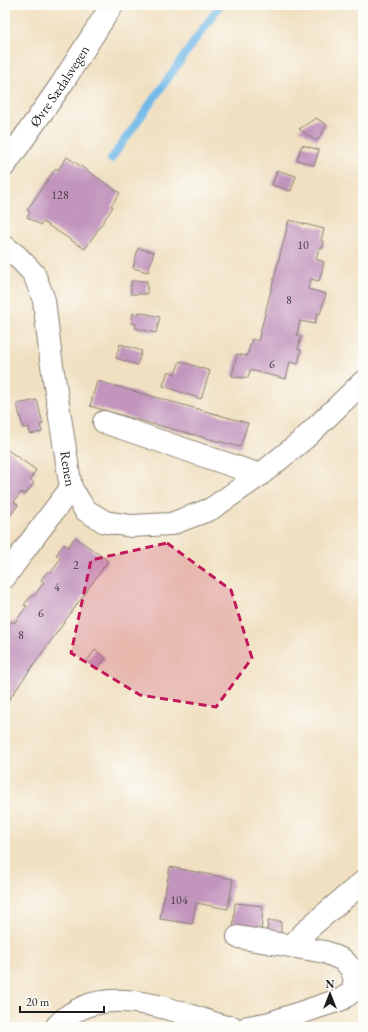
<svg xmlns="http://www.w3.org/2000/svg" width="368" height="1032" viewBox="0 0 368 1032" font-family="'EB Garamond',serif">
<style>
.lines{fill:none;stroke-linecap:round;stroke-linejoin:round}
.stream{stroke:#70b9e8;stroke-width:8}
.building{fill:#c295bd}
.minor-casing{stroke:#867e6e;stroke-width:24}
.minor{stroke:#fff;stroke-width:22}
.marked{fill:#c2185b;fill-opacity:0.2;stroke:#c2185b;stroke-width:3;stroke-dasharray:8 5;stroke-linejoin:round}
.labels{text-anchor:middle;stroke-width:3;stroke-linejoin:round;paint-order:stroke}
.number-label{font-size:12px;fill:#463a44}
.street-label{font-size:14px;fill:#1c1c1c;stroke:#fdfcf7}
</style>
<rect width="100%" height="100%" fill="#fdfcf7"/>
<filter id="ink" filterUnits="userSpaceOnUse"><feTurbulence type="fractalNoise" baseFrequency=".025" numOctaves="2"/><feDisplacementMap in="SourceGraphic" scale="8" xChannelSelector="R" yChannelSelector="G"/><feConvolveMatrix kernelMatrix="1 2 1 2 8 2 1 2 1" color-interpolation-filters="sRGB"/></filter>
<filter id="wash" filterUnits="userSpaceOnUse"><feTurbulence type="fractalNoise" baseFrequency=".012" numOctaves="4" result="noise"/><feDisplacementMap in="SourceGraphic" scale="16" xChannelSelector="R" yChannelSelector="G"/><feGaussianBlur stdDeviation="0.9" result="paint"/><feColorMatrix in="noise" values="0 0 0 0 0 0 0 0 0 0 0 0 0 0 0 0 0 1.4 0 .05"/><feComposite in="paint" operator="in"/></filter>
<g filter="url(#wash)">
<rect width="100%" height="100%" fill="#f0e0c1"/>
<g class="lines">
<!-- stream -->
<path class="stream" d="M111,159L220,5"/>
</g>
<g id="blocks">
<!-- building -->
<g class="building">
<path d="M316,118L327,125L317,141L299,129Z"/>
<path d="M302,145L319,150L314,165L297,160Z"/>
<path d="M67,157L120,193L111,206L113,207L85,249L43,222L41,225L27,217L30,212L27,210L56,168L58,170Z"/>
<path d="M277,170L296,176L291,191L272,185Z"/>
<path d="M289,220L324,229L321,241L324,242L323,248H319L316,259L324,262L319,281L311,279L308,289L326,294L320,314L317,313L315,324L300,321L297,335L301,336L298,349L301,350L298,364L290,362L286,379L250,370L248,378L242,377V378L232,376L237,354L247,356L252,339L258,341Z"/>
<path d="M138,248L154,252L148,272L133,268Z"/>
<rect x="131" y="281" width="16" height="13"/>
<path d="M139,312L160,317L156,333L135,328L136,324L131,323L133,313L138,315Z"/>
<path d="M120,344L142,351L137,365L116,358Z"/>
<path d="M180,361L210,371L201,399L163,386L168,371L175,374Z"/>
<path d="M97,381L248,423L240,447L149,423L90,406Z"/>
<path d="M37,400L43,424L40,425L42,432L30,434L29,427L23,428L17,404Z"/>
<path d="M5,448L36,470L30,479L34,483L25,495L21,492L14,502L18,505L9,517L5,514Z"/>
<path d="M75,537L108,561L5,705V631L12,621L14,623L27,606L24,605L32,595L34,596L44,582L41,580L48,571L50,573L56,566L60,558L56,555L64,544L68,547Z"/>
<path d="M95,650L106,658L97,669L87,661Z"/>
<path d="M170,867L233,879L228,909L196,903L192,924L160,919Z"/>
<path d="M235,903L263,906L261,932L233,931Z"/>
<path d="M268,921H281V933L267,932Z"/>
</g>
</g>
</g>
<g filter="url(#ink)">
<use href="#blocks" fill-opacity="0" stroke="#867e6e" stroke-width="1"/>
<g class="lines">
<!-- minor casing -->
<g class="minor-casing">
<g id="minor">
<path id="s1" d="M5,165L61,85L112,5"/>
<path id="s2" d="M5,247L17,256L34,274L44,300L51,359L71,488L85,510L105,522L131,526L171,524L211,509L260,475L304,439L363,382"/>
<path d="M104,422L260,475"/>
<path d="M5,577L25,549L71,488"/>
<path d="M238,937L325,952L343,960L351,968L355,980L352,992L342,999L270,1023L248,1027"/>
<path d="M291,946L310,927L363,882"/>
<path d="M56,1027C100,977 173,1011 226,1027H232"/>
</g>
</g>
<!-- minor -->
<use href="#minor" class="minor"/>
</g>
</g>
<!-- marked area -->
<path class="marked" d="M167,543L231,590L252,658L216,707L140,695L71,653L91,560Z"/>
<g class="labels">
<!-- number labels -->
<g class="number-label">
<text x="60" y="199">128</text>
<text x="303" y="249">10</text>
<text x="289" y="304">8</text>
<text x="272" y="368">6</text>
<text x="76" y="569">2</text>
<text x="57" y="591">4</text>
<text x="41" y="617">6</text>
<text x="21" y="639">8</text>
<text x="179" y="904">104</text>
</g>
<!-- street labels -->
<g class="street-label">
<text dy="5" stroke="none"><textPath href="#s1" startOffset="96">Øvre Sædalsvegen</textPath></text>
<text dy="5" stroke="none"><textPath href="#s2" startOffset="238">Renen</textPath></text>
</g>
</g>
<!-- margin -->
<rect width="368" height="1032" fill="none" stroke="#fdfcf7" stroke-width="20"/>
<!-- north arrow -->
<g transform="translate(330 994)" stroke="#fdfcf7" stroke-width="3" paint-order="stroke">
<path d="M0-3L7 15L0 10L-7 15Z" fill="#1c1c1c"/>
<text y="-6" font-size="11" font-weight="bold" text-anchor="middle" fill="#1c1c1c">N</text>
</g>
<!-- scale -->
<path d="M20 1006v6h84v-6" fill="none" stroke="#1c1c1c" stroke-width="2"/>
<text x="26" y="1006" font-size="12" fill="#1c1c1c" stroke="#fdfcf7" stroke-width="3" paint-order="stroke">20 m</text>
</svg>
